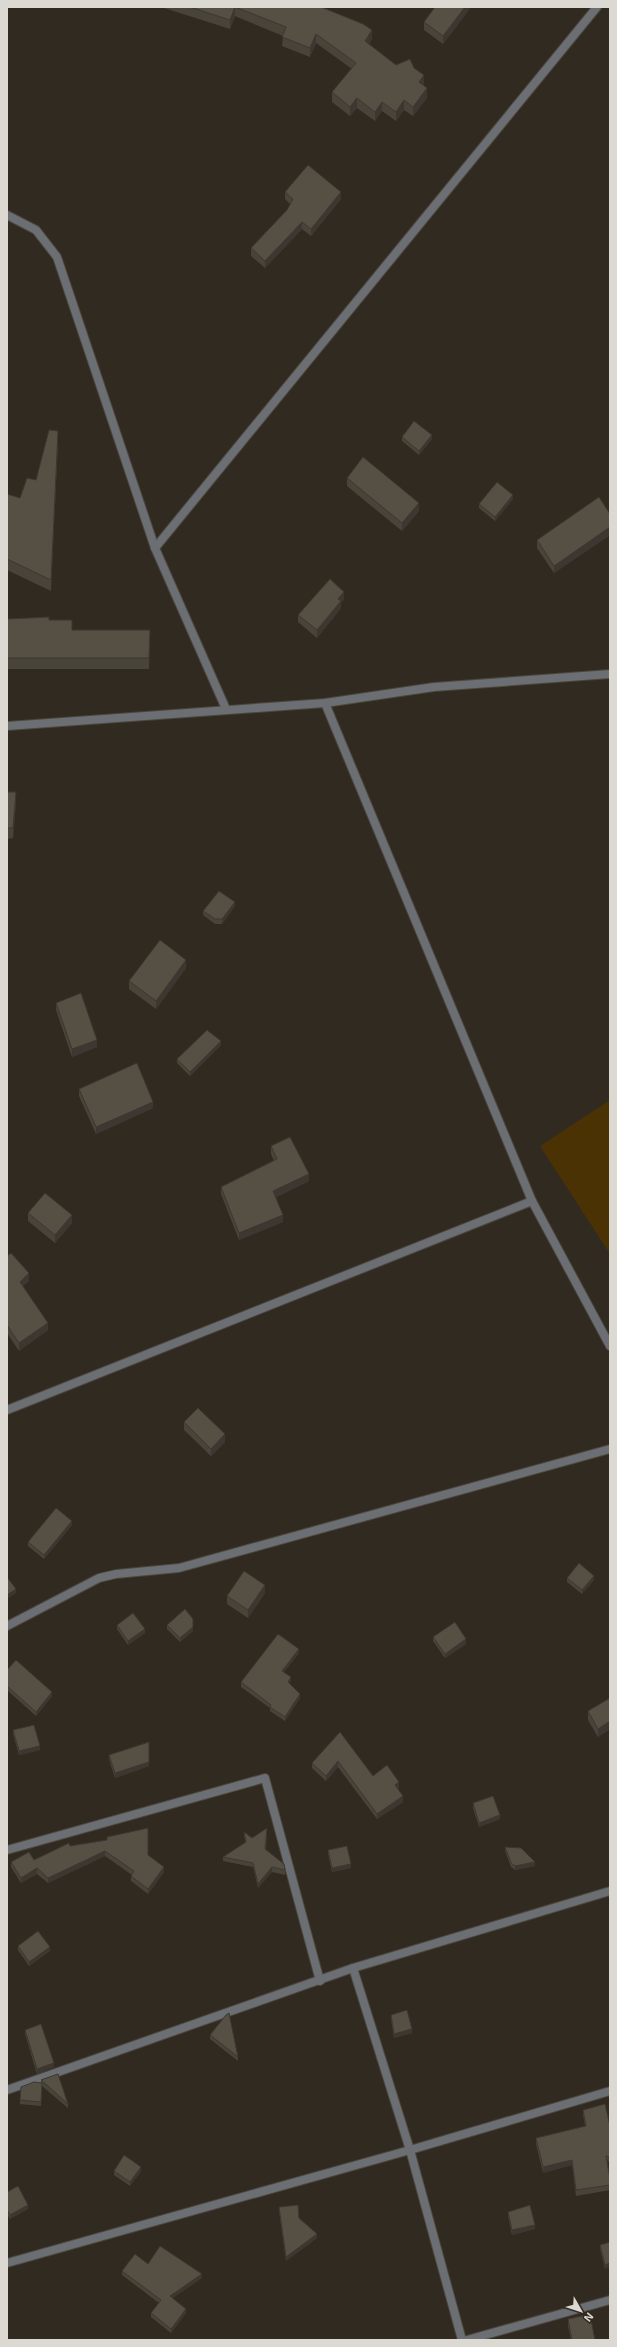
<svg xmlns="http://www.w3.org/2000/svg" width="617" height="2347" viewBox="0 0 617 2347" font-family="'Exo 2',sans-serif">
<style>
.green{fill:#4a3204}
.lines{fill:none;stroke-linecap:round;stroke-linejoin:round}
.minor-casing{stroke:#4c463d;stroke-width:10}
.tertiary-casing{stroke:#4c463d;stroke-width:10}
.minor{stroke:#6b6e73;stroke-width:8}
.tertiary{stroke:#6b6e73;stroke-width:8}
.wall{fill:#49443a}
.shaded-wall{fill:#3c3730}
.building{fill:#554f44;stroke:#3c3730}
</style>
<rect width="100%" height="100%" fill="#312a21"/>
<!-- green -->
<path class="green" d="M610,1100V1254L540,1146Z"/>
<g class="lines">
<!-- minor casing -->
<g class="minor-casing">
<g id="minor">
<path d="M7,215L36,230L57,257L155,548L226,709"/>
<path d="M155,548L597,7"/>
<path d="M325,703L532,1201"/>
<path d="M7,1410L532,1201L610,1346"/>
<path d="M7,1626L99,1578L116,1574L179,1568L610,1449"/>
<path d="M7,1850L265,1778L320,1981"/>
<path d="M353,1968L410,2150L462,2340"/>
<path d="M7,2090L353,1968L610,1891"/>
<path d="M7,2263L410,2150L610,2091"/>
<path d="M467,2340L610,2300"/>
</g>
</g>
<!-- tertiary casing -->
<g class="tertiary-casing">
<path id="tertiary" d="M7,726L325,703L434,687L610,674"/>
</g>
<!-- minor -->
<use href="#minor" class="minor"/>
<!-- tertiary -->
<use href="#tertiary" class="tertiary"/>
</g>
<!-- wall -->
<g class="wall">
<path d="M161,7H321L372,39L369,44L396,65L414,68L424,85L423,86L427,98L413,116L404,110L396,121L382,111L375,121L357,108L350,116L332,102V92L352,69L316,43L310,57L282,46L283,36L235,16L230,29Z"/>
<path d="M471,7L443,44L424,30V22Z"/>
<path d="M285,192L341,199L311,236L302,229L265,268L251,256V248L287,210L290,204L285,199Z"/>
<path d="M402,437L432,439L419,455L402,441Z"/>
<path d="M58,442L51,591L7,570V494L20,498L36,480Z"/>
<path d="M347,478L419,511L402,531L347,486Z"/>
<path d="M513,499L495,521L479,508V504Z"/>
<path d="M610,514V535L554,573L537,548V540Z"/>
<path d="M344,599L341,603V608L317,638L298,622V615Z"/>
<path d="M7,619L49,620L72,630H150L149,669H7Z"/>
<path d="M7,792L16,803L13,838L7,839Z"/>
<path d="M235,906L222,924H215L203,915V911Z"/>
<path d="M186,968L156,1009L129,989V981Z"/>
<path d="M56,1003L97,1047L72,1057L56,1010Z"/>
<path d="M221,1045L190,1076L177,1063V1059Z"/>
<path d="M79,1089L153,1108L96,1134L79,1096Z"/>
<path d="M271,1146L309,1181L276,1197L283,1222L239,1240L221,1194V1187L274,1161L271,1154Z"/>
<path d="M28,1213L72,1223L55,1243L28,1221Z"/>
<path d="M7,1256L29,1281L23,1286L48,1330L19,1351L7,1333Z"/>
<path d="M184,1422L225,1442L211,1456L184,1430Z"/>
<path d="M72,1525L44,1559L28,1546V1542Z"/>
<path d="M567,1578L594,1580L582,1594L567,1582Z"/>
<path d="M265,1593L248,1618L227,1604V1596Z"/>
<path d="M117,1625L145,1633L128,1645L117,1629Z"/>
<path d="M167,1625L193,1631L180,1642L167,1629Z"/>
<path d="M433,1637L466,1644L445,1658L433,1641Z"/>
<path d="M299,1653L284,1672L291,1681L289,1683L300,1698L285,1721L270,1711V1708L241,1687V1682Z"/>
<path d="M7,1670L52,1696L36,1716L7,1690Z"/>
<path d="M610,1698V1729L598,1737L588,1720V1711Z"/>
<path d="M13,1730L40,1750L19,1755L13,1734Z"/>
<path d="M340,1732L373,1776L399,1788L398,1789L403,1802L377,1819L338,1767L326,1781L312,1768V1763Z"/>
<path d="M149,1742V1766L115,1778L109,1759V1755Z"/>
<path d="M473,1803L500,1819L479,1827L473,1808Z"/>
<path d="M244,1832L252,1838L267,1833L266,1850L285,1870V1875L272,1872L258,1888L253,1867L223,1861V1857L246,1842L244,1836Z"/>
<path d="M107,1837L148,1855L164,1872L148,1894L131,1881V1876L132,1875L105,1856L48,1883L37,1874L21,1883L11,1867V1862L34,1860L70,1846L107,1840Z"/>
<path d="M505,1847L535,1866L515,1870L511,1867L505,1851Z"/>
<path d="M328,1850L351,1868L332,1872L328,1854Z"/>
<path d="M18,1946L50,1951L29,1966L18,1950Z"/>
<path d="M391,2015L412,2033L394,2038L391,2019Z"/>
<path d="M25,2030L54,2067L37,2074L25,2034Z"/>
<path d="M210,2035L238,2057V2061L210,2039Z"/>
<path d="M41,2080L68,2104V2108L42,2086L41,2106L20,2104V2100L41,2083Z"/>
<path d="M583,2110L610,2126V2162L607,2161L610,2179V2190L576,2196L572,2165L543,2173L536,2144V2138L585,2126L583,2115Z"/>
<path d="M114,2171H141L130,2186L114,2175Z"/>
<path d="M7,2192L28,2209L10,2219L7,2214Z"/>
<path d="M279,2207L317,2238L286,2261L279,2211Z"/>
<path d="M508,2212L535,2229L512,2235L508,2216Z"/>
<path d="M610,2242L605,2269L600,2249V2245Z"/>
<path d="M148,2264L202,2278L172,2298L186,2313L171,2333L151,2317V2313L159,2303L122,2275V2271Z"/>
<path d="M568,2319L595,2340H571L568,2326Z"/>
</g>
<!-- shaded-wall -->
<g class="shaded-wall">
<path d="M235,7V16L230,29V20Z"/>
<path d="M465,7H471L443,44V36Z"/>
<path d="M372,30V39L365,50V41Z"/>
<path d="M316,34V43L310,57V48Z"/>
<path d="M424,75V85L419,92V82Z"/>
<path d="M427,88V98L413,116V107Z"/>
<path d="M357,98V108L350,116V107Z"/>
<path d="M404,100V110L396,121V112Z"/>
<path d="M382,102V111L375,121V112Z"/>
<path d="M341,192V199L311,236V229Z"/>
<path d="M302,222V229L265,268V261Z"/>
<path d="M58,431V442L51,591V580Z"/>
<path d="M432,435V439L419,455V451Z"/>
<path d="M513,495V499L495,521V517Z"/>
<path d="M419,503V511L402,531V523Z"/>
<path d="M610,527V535L554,573V566Z"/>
<path d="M344,592V599L341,603V608L317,638V630L338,599Z"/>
<path d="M16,792V803L13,838V828Z"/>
<path d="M235,902V906L222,924V919Z"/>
<path d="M186,960V968L156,1009V1001Z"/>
<path d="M97,1040V1047L72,1057V1049Z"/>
<path d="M221,1041V1045L190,1076V1072Z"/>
<path d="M153,1102V1108L96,1134V1127Z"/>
<path d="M309,1174V1181L273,1199V1191Z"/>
<path d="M72,1215V1223L55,1243V1235Z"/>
<path d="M283,1215V1222L239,1240V1233Z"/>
<path d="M29,1273V1281L20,1289V1282Z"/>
<path d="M48,1323V1330L19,1351V1343Z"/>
<path d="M225,1434V1442L211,1456V1449Z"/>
<path d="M72,1521V1525L44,1559V1555Z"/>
<path d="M594,1576V1580L582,1594V1590Z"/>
<path d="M265,1585V1593L248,1618V1610Z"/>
<path d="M16,1589V1593L7,1599V1595Z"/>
<path d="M193,1627V1631L180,1642V1638Z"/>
<path d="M145,1629V1633L128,1645V1641Z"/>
<path d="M466,1639V1644L445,1658V1654Z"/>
<path d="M299,1649V1653L282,1675V1671Z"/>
<path d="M291,1677V1681L288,1686V1682Z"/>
<path d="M52,1692V1696L36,1716V1712Z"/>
<path d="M300,1694V1698L285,1721V1717Z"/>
<path d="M610,1721V1729L598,1737V1729Z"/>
<path d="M40,1746V1750L19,1755V1751Z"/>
<path d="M338,1761V1767L326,1781V1776Z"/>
<path d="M149,1762V1766L115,1778V1773Z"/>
<path d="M399,1782V1788L395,1791V1785Z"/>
<path d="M403,1796V1802L377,1819V1814Z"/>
<path d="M500,1815V1819L479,1827V1823Z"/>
<path d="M105,1851V1856L48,1883V1878Z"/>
<path d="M535,1862V1866L515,1870V1866Z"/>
<path d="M351,1864V1868L332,1872V1868Z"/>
<path d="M164,1867V1872L148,1894V1889Z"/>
<path d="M272,1867V1872L258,1888V1884Z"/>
<path d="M37,1868V1874L21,1883V1878Z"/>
<path d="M50,1947V1951L29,1966V1962Z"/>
<path d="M412,2029V2033L394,2038V2034Z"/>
<path d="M54,2063V2067L37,2074V2069Z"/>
<path d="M572,2160V2165L543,2173V2167Z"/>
<path d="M141,2167V2171L130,2186V2182Z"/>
<path d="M28,2205V2209L10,2219V2215Z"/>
<path d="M535,2225V2229L512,2235V2230Z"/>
<path d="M317,2234V2238L286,2261V2257Z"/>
<path d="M610,2263V2267L605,2269V2265Z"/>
<path d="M202,2274V2278L170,2300V2296Z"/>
<path d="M186,2309V2313L171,2333V2329Z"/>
</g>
<!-- building -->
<g class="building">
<path d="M190,7H321L363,24L372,30L365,41L396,65L410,59L414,68L424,75L419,82L427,88L413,107L404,100L396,112L382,102L375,112L357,98L350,107L332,92L356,63L316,34L310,48L282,37L286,27L235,7L230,20Z"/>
<path d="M435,7H465L443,36L424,22Z"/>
<path d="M308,165L341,192L311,229L302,222L265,261L251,248L287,210L293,199L285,192Z"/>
<path d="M414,421L432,435L419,451L402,437Z"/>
<path d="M49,430L58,431L51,580L7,559V494L20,498L27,478L36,480Z"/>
<path d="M363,457L419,503L402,523L347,478Z"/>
<path d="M497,482L513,495L495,517L479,504Z"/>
<path d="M599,497L610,514V527L554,566L537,540Z"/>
<path d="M330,579L344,592L338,599L341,601L317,630L298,615Z"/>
<path d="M49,617V620H72V630H150L149,658H7V619Z"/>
<path d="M7,792H16L13,828H7Z"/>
<path d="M219,891L235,902L222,919H215L203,911Z"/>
<path d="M160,940L186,960L156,1001L129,981Z"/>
<path d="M81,993L97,1040L72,1049L56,1003Z"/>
<path d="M207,1030L221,1041L190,1072L177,1059Z"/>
<path d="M137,1063L153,1102L96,1127L79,1089Z"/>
<path d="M290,1137L309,1174L273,1191L283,1215L239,1233L221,1187L277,1159L271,1146Z"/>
<path d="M45,1193L72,1215L55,1235L28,1213Z"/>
<path d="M11,1253L29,1273L20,1282L48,1323L19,1343L7,1325V1256Z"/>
<path d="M198,1408L225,1434L211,1449L184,1422Z"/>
<path d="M56,1508L72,1521L44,1555L28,1542Z"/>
<path d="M579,1563L594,1576L582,1590L567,1578Z"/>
<path d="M244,1571L265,1585L248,1610L227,1596Z"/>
<path d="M7,1577L16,1589L7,1595Z"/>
<path d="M185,1609L193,1619V1627L180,1638L167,1625Z"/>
<path d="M133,1613L145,1629L128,1641L117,1625Z"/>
<path d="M455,1622L466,1639L445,1654L433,1637Z"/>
<path d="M278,1634L299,1649L282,1671L291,1677L288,1682L300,1694L285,1717L270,1707L271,1705L241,1682Z"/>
<path d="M16,1660L52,1692L36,1712L7,1686V1670Z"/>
<path d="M610,1698V1721L598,1729L588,1711Z"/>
<path d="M34,1725L40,1746L19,1751L13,1730Z"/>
<path d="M340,1732L373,1776L387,1765L399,1782L395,1785L403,1796L377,1814L338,1761L326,1776L312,1763Z"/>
<path d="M149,1742V1762L115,1773L109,1755Z"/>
<path d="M493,1796L500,1815L479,1823L473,1803Z"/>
<path d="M148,1828V1855L164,1867L148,1889L131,1876L134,1871L105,1851L48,1878L37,1868L21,1878L11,1862L29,1852L34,1860L69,1843L70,1846L107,1840V1837Z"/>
<path d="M267,1828L265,1849L284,1864L285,1870L272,1867L258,1884L253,1863L223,1857L246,1842L244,1832L252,1838Z"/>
<path d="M347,1846L351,1864L332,1868L328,1850Z"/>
<path d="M505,1847L521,1848L535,1862L515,1866L511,1863Z"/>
<path d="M38,1931L50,1947L29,1962L18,1946Z"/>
<path d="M407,2010L412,2029L394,2034L391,2015Z"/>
<path d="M229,2013L238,2057L210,2035L226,2015Z"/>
<path d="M41,2024L54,2063L37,2069L25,2030Z"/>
<path d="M58,2074L68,2104L41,2080Z"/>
<path d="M34,2082L42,2083L41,2102L20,2100L21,2087Z"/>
<path d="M605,2104L610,2126V2157L606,2156L610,2179V2185L576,2190L572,2160L543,2167L536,2138L586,2126L583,2110Z"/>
<path d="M124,2155L141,2167L130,2182L114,2171Z"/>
<path d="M18,2186L28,2205L10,2215L7,2210V2192Z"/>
<path d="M298,2205L299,2218L317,2234L286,2257L279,2207Z"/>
<path d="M530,2205L535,2225L512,2230L508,2212Z"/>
<path d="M610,2242V2263L605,2265L600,2245Z"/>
<path d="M160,2246L202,2274L170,2296L186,2309L171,2329L151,2313L161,2300L122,2271L135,2254L148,2264Z"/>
<path d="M590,2314L595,2340H572L568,2319Z"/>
</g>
<!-- border -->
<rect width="617" height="2347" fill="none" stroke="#dcd8d2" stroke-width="16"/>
<!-- north arrow -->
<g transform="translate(581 2311) rotate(129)" stroke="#312a21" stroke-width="3" paint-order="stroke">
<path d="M0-3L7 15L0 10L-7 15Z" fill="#dcd8d2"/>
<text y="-6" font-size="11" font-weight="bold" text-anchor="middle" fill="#dcd8d2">N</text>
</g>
</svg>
